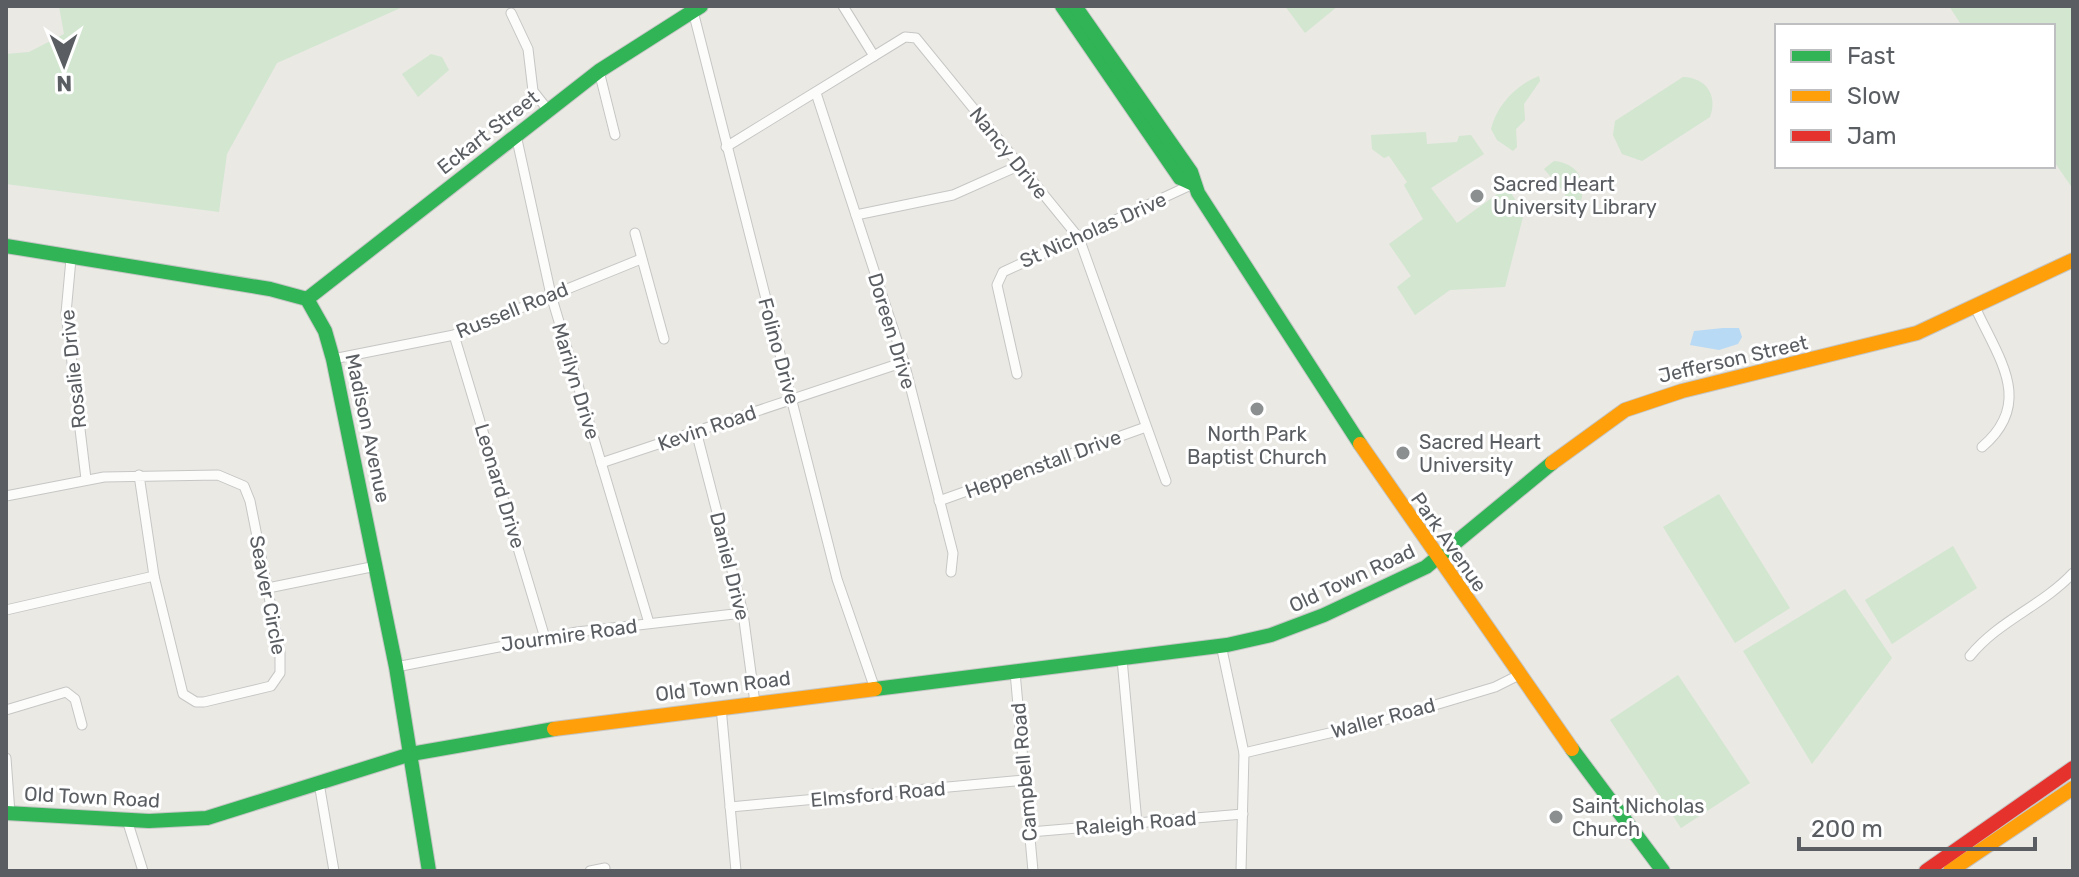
<svg xmlns="http://www.w3.org/2000/svg" width="2079" height="877" viewBox="0 0 2079 877" font-family="Rubik,sans-serif">
<style>
.green{fill:#d2e6d0}
.water{fill:#b9daf4}
.lines{fill:none;stroke-linecap:round;stroke-linejoin:round}
.street-casing{stroke:#c6c6c5;stroke-width:11}
.fast-casing{stroke:#c5c5c5;stroke-width:16}
.slow-casing{stroke:#c5c5c5;stroke-width:16}
.jam-casing{stroke:#c5c5c5;stroke-width:16}
.street{stroke:#fcfcfb;stroke-width:9}
.fast{stroke:#30b455;stroke-width:14}
.slow{stroke:#ff9f0a;stroke-width:14}
.jam{stroke:#e5322d;stroke-width:14}
.poi-dot{fill:#8c8f90;stroke:#fff;stroke-width:3}
.labels{text-anchor:middle;stroke-width:6;stroke-linejoin:round;paint-order:stroke}
.street-label{font-size:20px;fill:#5a5e62;stroke:#fff}
.poi-label{font-size:20px;fill:#5a5e62;stroke:#fff;text-anchor:start}
</style>
<rect width="100%" height="100%" fill="#eae9e4"/>
<!-- green -->
<g class="green">
<path d="M59,6H405L277,63L227,154L219,212L6,184V54L29,52L64,34Z"/>
<path d="M1285,6H1338L1305,33Z"/>
<path d="M1949,6H2073V189L2053,160V26H1962Z"/>
<path d="M431,54L442,57L449,70L418,97L402,74Z"/>
<path d="M1539,76L1540,81L1524,104L1525,120L1516,129L1517,147L1513,151L1497,140L1491,129C1497,105 1516,85 1539,76Z"/>
<path d="M1683,77C1706,78 1718,95 1710,117L1642,161L1622,154L1613,135L1615,121Z"/>
<path d="M1426,132L1427,144L1457,142L1459,136L1471,135L1484,154L1431,188L1457,223L1507,187L1524,213L1505,287L1450,290L1415,315L1397,287L1411,276L1389,244L1423,219L1404,185L1407,182L1389,156L1384,158L1372,149L1371,135Z"/>
<path d="M1554,161C1577,163 1587,180 1581,201L1570,209L1564,192L1544,169Z"/>
<path d="M1719,494L1790,608L1735,643L1663,527Z"/>
<path d="M1953,546L1977,588L1892,644L1865,600Z"/>
<path d="M1845,589L1892,658L1812,764L1743,651Z"/>
<path d="M1678,675L1750,783L1681,828L1610,720Z"/>
</g>
<!-- water -->
<path class="water" d="M1723,328H1739L1742,337L1738,344L1719,350L1690,345L1694,331Z"/>
<g class="lines">
<!-- street casing -->
<g class="street-casing">
<g id="street">
<path d="M843,6L874,56"/>
<path d="M693,11L837,579L875,689"/>
<path d="M511,13L528,49L533,91L548,110"/>
<path d="M599,71L615,135"/>
<path d="M816,93L904,362L953,553L951,572"/>
<path d="M516,135L551,295L649,623"/>
<path d="M726,147L905,37L916,38L1079,238L1166,481"/>
<path d="M856,215L953,195L1018,166"/>
<path d="M635,233L664,339"/>
<path d="M71,259L66,313L86,479"/>
<path d="M1975,307C1998,358 2035,402 1982,447"/>
<path d="M454,335L545,638"/>
<path d="M333,359L454,335L641,259"/>
<path d="M1017,374L997,285L1003,272L1193,184"/>
<path d="M696,431L743,613L755,703"/>
<path d="M601,463L904,362"/>
<path d="M6,496L104,477L218,475L244,486L250,501L280,652V673L271,686L204,702H196L183,694L154,576L139,475"/>
<path d="M939,501L1146,427"/>
<path d="M268,588L376,566"/>
<path d="M6,610L154,576"/>
<path d="M1221,645L1244,753L1241,871"/>
<path d="M1970,656C1998,621 2042,606 2073,573"/>
<path d="M1122,659L1137,823"/>
<path d="M396,667L577,632L743,613"/>
<path d="M1015,672L1033,871"/>
<path d="M721,707L736,871"/>
<path d="M6,710L66,692L75,699L82,725"/>
<path d="M1244,753L1385,720L1495,687L1519,675"/>
<path d="M6,758L10,813"/>
<path d="M319,783L334,871"/>
<path d="M730,807L1025,780"/>
<path d="M127,820L143,871"/>
<path d="M1030,832L1243,814"/>
<path d="M590,871L605,868"/>
</g>
</g>
<!-- fast casing -->
<g class="fast-casing">
<g id="fast">
<path d="M1062,6L1180,178L1193,184"/>
<path d="M1075,6L1191,172L1198,193L1360,444"/>
<path d="M6,246L270,289L307,299L325,331L333,359L396,667L429,871"/>
<path d="M307,299L599,71L701,6"/>
<path d="M875,689L1227,645L1271,635L1324,615L1426,567L1552,463"/>
<path d="M1572,749L1663,871"/>
<path d="M6,813L149,821L207,818L411,754L554,729"/>
</g>
</g>
<!-- slow casing -->
<g class="slow-casing">
<g id="slow">
<path d="M1360,444L1572,749"/>
<path d="M1552,463L1625,410L1682,391L1917,333L2073,260"/>
<path d="M554,729L875,689"/>
<path d="M1950,871L2073,788"/>
</g>
</g>
<!-- jam casing -->
<g class="jam-casing">
<path id="jam" d="M1926,871L2073,768"/>
</g>
<!-- street -->
<use href="#street" class="street"/>
<!-- fast -->
<use href="#fast" class="fast"/>
<!-- slow -->
<use href="#slow" class="slow"/>
<!-- jam -->
<use href="#jam" class="jam"/>
</g>
<!-- markers -->
<g class="poi-dot">
<circle cx="1477" cy="196" r="8"/>
<circle cx="1257" cy="409" r="8"/>
<circle cx="1403" cy="453" r="8"/>
<circle cx="1556" cy="817" r="8"/>
</g>
<g class="labels">
<!-- street labels -->
<g class="street-label">
<text transform="translate(488 132) rotate(-38)" y="7">Eckart Street</text>
<text transform="translate(1009 153) rotate(51)" y="7">Nancy Drive</text>
<text transform="translate(1093 230) rotate(-24)" y="7">St Nicholas Drive</text>
<text transform="translate(512 310) rotate(-22)" y="7">Russell Road</text>
<text transform="translate(892 331) rotate(73)" y="7">Doreen Drive</text>
<text transform="translate(779 351) rotate(75)" y="7">Folino Drive</text>
<text transform="translate(1733 359) rotate(-13)" y="7">Jefferson Street</text>
<text transform="translate(73 369) rotate(-96)" y="7">Rosalie Drive</text>
<text transform="translate(576 381) rotate(73)" y="7">Marilyn Drive</text>
<text transform="translate(368 428) rotate(78)" y="7">Madison Avenue</text>
<text transform="translate(707 428) rotate(-19)" y="7">Kevin Road</text>
<text transform="translate(1043 464) rotate(-20)" y="7">Heppenstall Drive</text>
<text transform="translate(500 486) rotate(73)" y="7">Leonard Drive</text>
<text transform="translate(1449 542) rotate(55)" y="7">Park Avenue</text>
<text transform="translate(730 566) rotate(76)" y="7">Daniel Drive</text>
<text transform="translate(1352 578) rotate(-25)" y="7">Old Town Road</text>
<text transform="translate(268 595) rotate(79)" y="7">Seaver Circle</text>
<text transform="translate(569 635) rotate(-8)" y="7">Jourmire Road</text>
<text transform="translate(723 686) rotate(-7)" y="7">Old Town Road</text>
<text transform="translate(1383 718) rotate(-15)" y="7">Waller Road</text>
<text transform="translate(1024 772) rotate(-95)" y="7">Campbell Road</text>
<text transform="translate(878 794) rotate(-5)" y="7">Elmsford Road</text>
<text transform="translate(92 797) rotate(3)" y="7">Old Town Road</text>
<text transform="translate(1136 823) rotate(-5)" y="7">Raleigh Road</text>
</g>
<!-- poi labels -->
<g class="poi-label">
<text x="1493" y="191">Sacred Heart<tspan x="1493" dy="23">University Library</tspan></text>
<text x="1257" y="441" text-anchor="middle">North Park<tspan x="1257" dy="23">Baptist Church</tspan></text>
<text x="1419" y="449">Sacred Heart<tspan x="1419" dy="23">University</tspan></text>
<text x="1572" y="813">Saint Nicholas<tspan x="1572" dy="23">Church</tspan></text>
</g>
</g>
<!-- border -->
<rect width="2079" height="877" fill="none" stroke="#5a5e62" stroke-width="16"/>
<!-- legend -->
<rect x="1775" y="24" width="280" height="144" fill="#ffffff" stroke="#bdbfc0" stroke-width="2"/>
<rect x="1791" y="50" width="40" height="12" fill="#30b455" stroke="#bdbfc0" stroke-width="2"/>
<text x="1847" y="64" font-size="24" fill="#5a5e62">Fast</text>
<rect x="1791" y="90" width="40" height="12" fill="#ff9f0a" stroke="#bdbfc0" stroke-width="2"/>
<text x="1847" y="104" font-size="24" fill="#5a5e62">Slow</text>
<rect x="1791" y="130" width="40" height="12" fill="#e5322d" stroke="#bdbfc0" stroke-width="2"/>
<text x="1847" y="144" font-size="24" fill="#5a5e62">Jam</text>
<!-- north arrow -->
<g transform="translate(64 64) rotate(179)" stroke="#ffffff" stroke-width="6" paint-order="stroke">
<path d="M0-6L14 30L0 20L-14 30Z" fill="#5a5e62"/>
<text y="-12" font-size="22" font-weight="bold" text-anchor="middle" fill="#5a5e62">N</text>
</g>
<!-- scale -->
<path d="M1799 837v12h236v-12" fill="none" stroke="#5a5e62" stroke-width="4"/>
<text x="1811" y="837" font-size="24" fill="#5a5e62" stroke="#ffffff" stroke-width="6" paint-order="stroke">200 m</text>
</svg>
